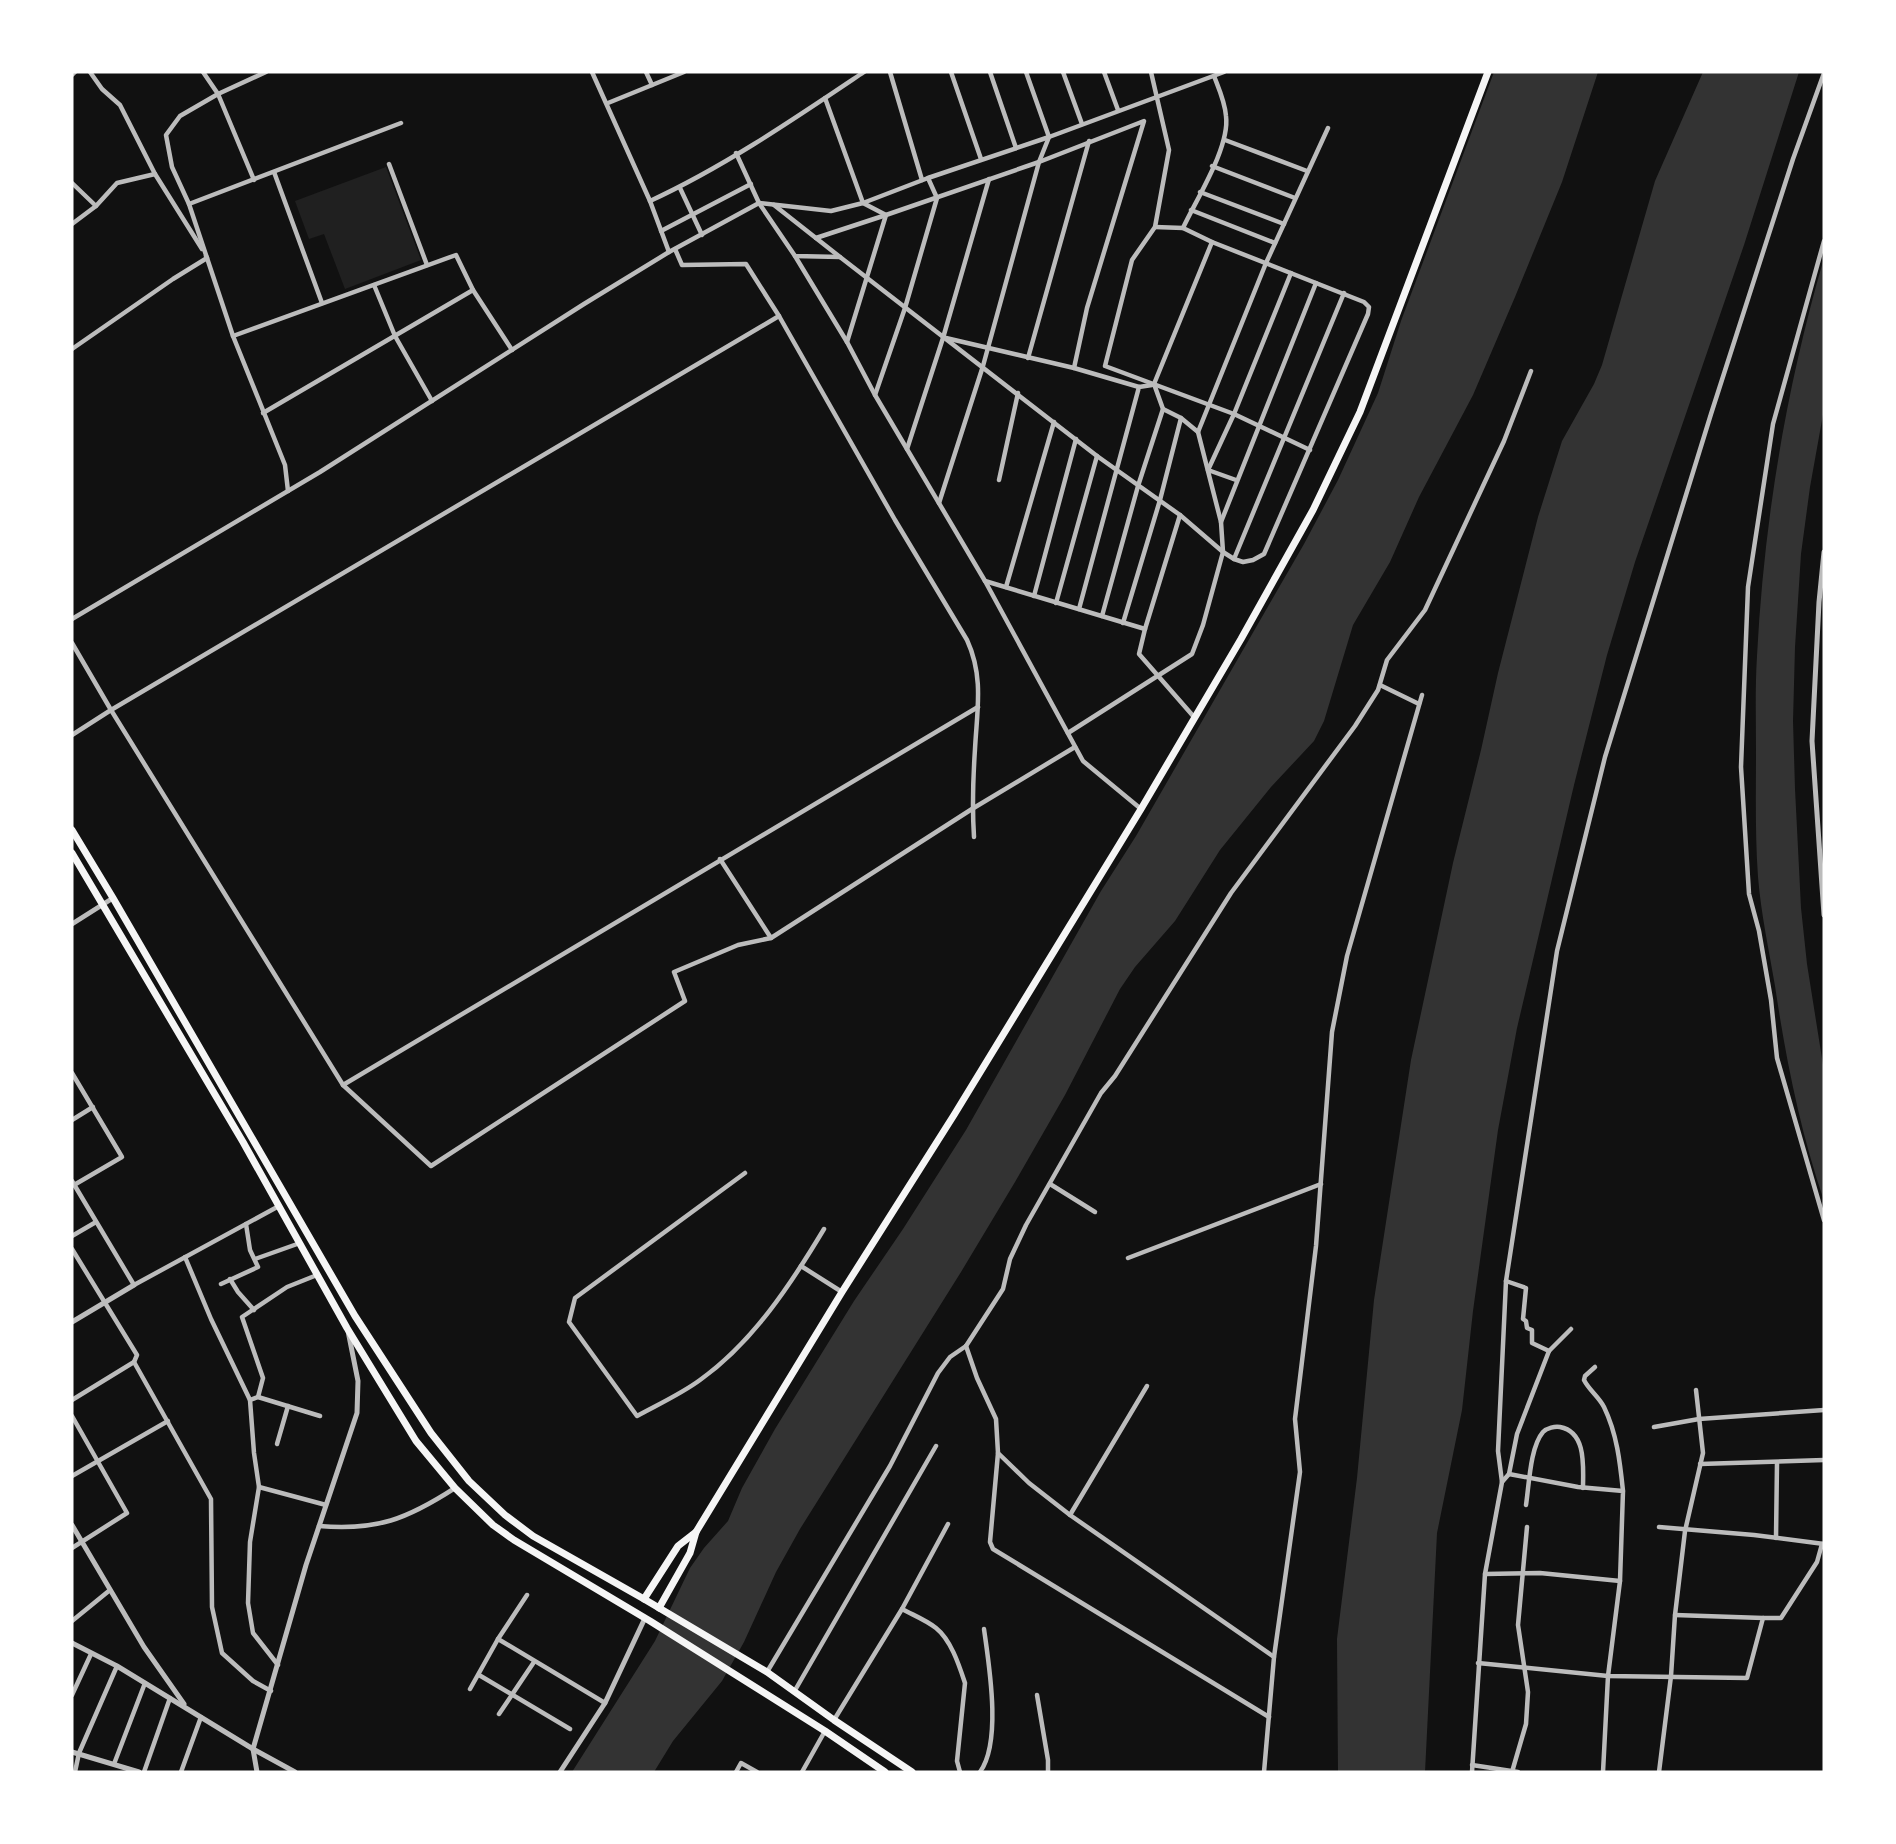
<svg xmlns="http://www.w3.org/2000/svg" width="1896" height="1844" viewBox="0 0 1896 1844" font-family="'Source Sans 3',sans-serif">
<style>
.green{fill:#202020}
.water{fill:#333}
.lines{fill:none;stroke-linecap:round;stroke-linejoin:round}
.minor{stroke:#bcbcbc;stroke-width:4.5}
.tertiary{stroke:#bcbcbc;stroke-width:5}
.primary{stroke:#f5f5f5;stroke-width:7}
.trunk{stroke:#f5f5f5;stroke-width:7}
</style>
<rect width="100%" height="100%" fill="#111"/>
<!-- green -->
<path class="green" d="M386,167L421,260L345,289L324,234L309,239L295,201Z"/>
<!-- water -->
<g class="water">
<path d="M1494,72H1598L1562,182L1515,297L1473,395L1419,497L1390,562L1353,625L1324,721L1314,741L1271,787L1220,850L1175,921L1135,967L1120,989L1065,1095L1015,1182L961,1272L800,1529L776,1572L744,1642L722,1681L673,1741L654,1772H572L655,1641L690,1568L704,1548L728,1521L742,1488L775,1429L854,1301L903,1229L966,1130L1101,891L1136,836L1304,544L1338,480L1378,393L1401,321Z"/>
<path d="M1703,72H1799L1744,245L1635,562L1607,655L1574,785L1517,1028L1498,1130L1473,1311L1462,1410L1437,1533L1425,1772H1338L1337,1639L1357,1478L1374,1300L1411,1060L1453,863L1481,750L1498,673L1538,517L1562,441L1594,384L1602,365L1655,181Z"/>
<path d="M1824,258V409L1810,487L1801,554L1795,647L1793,721L1795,789L1801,908L1807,964L1824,1071V1201C1800,1130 1786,1060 1775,986C1769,950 1761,914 1758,877C1755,835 1756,793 1756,752C1756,720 1755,688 1757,656C1764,521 1786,388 1824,258Z"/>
</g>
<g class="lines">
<!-- minor -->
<g class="minor">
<path d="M90,72L102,89L120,105L155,174L202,249"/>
<path d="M203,72L218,94L254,180"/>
<path d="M266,72L218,94L180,116L166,135L172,167L189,204L233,336L285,465L288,491"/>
<path d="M592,72L650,201L669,252"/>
<path d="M646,72L652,85"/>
<path d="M890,72L922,180"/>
<path d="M951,72L981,159"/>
<path d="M990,72L1016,148"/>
<path d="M1063,72L1082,124"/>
<path d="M1104,72L1118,110"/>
<path d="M1151,72L1169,150L1155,227L1132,260L1105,366L1234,414L1310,450"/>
<path d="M72,75L75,72"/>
<path d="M825,98L863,203L886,215L847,342"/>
<path d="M608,103L684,72"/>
<path d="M1225,140L1307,171"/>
<path d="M736,153L759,203L795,256L840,257L1097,456L1180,515L1223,552L1234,559L1243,562L1253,560L1264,554L1368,314L1369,307L1364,302L1212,242L1183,228L1155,227"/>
<path d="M389,164L427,265"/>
<path d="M1212,166L1295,198"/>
<path d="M274,172L322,303"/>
<path d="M72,183L96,206"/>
<path d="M680,188L702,235"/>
<path d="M1200,192L1284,224"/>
<path d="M650,201C724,167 797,117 864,72"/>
<path d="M189,204L401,123"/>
<path d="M774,205L840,257"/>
<path d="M1191,210L1275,243"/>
<path d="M72,224L96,206L117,183L155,174"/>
<path d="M1183,228C1197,198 1230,147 1226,116C1225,102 1219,89 1214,76"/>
<path d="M661,231L751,184"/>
<path d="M816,238L886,215L1039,162L1144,121L1087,308L1074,368"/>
<path d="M1824,241L1773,424L1748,587L1741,767L1749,894L1759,931L1771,1000L1777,1058L1824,1220"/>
<path d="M675,249L682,265L746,264L779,316L895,520L967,640C984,677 977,710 975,749C973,779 972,807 974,837"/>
<path d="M795,256L847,342L875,395L985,581L1083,761L1141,809"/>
<path d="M374,285L395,336L432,401"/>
<path d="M233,336L456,255L473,290L512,350"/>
<path d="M946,338L1074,368L1139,387"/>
<path d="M72,349L173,279L207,258L206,256"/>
<path d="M1028,358L1089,141"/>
<path d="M875,395L905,308L937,198L928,178"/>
<path d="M1163,409L1181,418"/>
<path d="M263,413L473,290"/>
<path d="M907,449L943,338L989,179"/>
<path d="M999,480L1018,393"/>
<path d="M1236,480L1208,470L1234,414L1291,273"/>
<path d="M939,503L983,366L1039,162L1049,137L1026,72"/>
<path d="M1180,515L1145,629L1139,654L1194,717"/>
<path d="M1221,522L1316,283"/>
<path d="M1234,559L1344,293"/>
<path d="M985,581L1145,629"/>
<path d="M1006,587L1054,422"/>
<path d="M1034,596L1076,439"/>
<path d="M1056,603L1097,456"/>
<path d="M1079,609L1139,387L1152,385"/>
<path d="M1102,616L1138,486L1163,409L1154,384L1212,242"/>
<path d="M72,619L320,472L584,304L669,252L759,203L831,211L863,203L928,178L1049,137L1224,72"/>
<path d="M1123,623L1160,500L1181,418L1198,432"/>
<path d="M72,643L111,710L343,1085L431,1166L685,1001L674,972L738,945L771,938"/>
<path d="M1380,685L1419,704"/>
<path d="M1068,733L1192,654L1203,625L1223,552L1221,522L1198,432L1266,263L1328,128"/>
<path d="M72,735L111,710L779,316"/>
<path d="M720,859L771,938L972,809L1075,747"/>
<path d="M72,1073L122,1157L74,1185"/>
<path d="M343,1085L978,707"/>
<path d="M72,1120L93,1107"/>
<path d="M745,1173L575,1298L569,1322L637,1416C657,1405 681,1394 700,1380C753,1342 791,1284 824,1229"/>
<path d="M72,1181L134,1285L279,1206"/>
<path d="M1050,1184L1095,1212"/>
<path d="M72,1236L96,1222"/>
<path d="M72,1249L137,1355L134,1362L72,1400"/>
<path d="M185,1257L211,1319L250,1400L254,1453L259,1487L250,1542L248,1603L253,1633L278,1665"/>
<path d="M1128,1258L1321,1184"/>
<path d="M255,1259L300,1243"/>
<path d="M801,1266L842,1292"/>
<path d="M230,1279L238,1292L254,1310"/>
<path d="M1506,1281L1526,1288L1523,1319L1526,1321L1527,1328L1532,1330V1343L1549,1351"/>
<path d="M221,1284L258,1267L250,1250L246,1224"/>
<path d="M966,1346L977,1378L996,1419L998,1453L1029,1483L1070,1515L1274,1657L1264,1772"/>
<path d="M134,1362L211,1499L212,1607L222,1653L253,1681L271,1691"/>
<path d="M1595,1367L1585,1376L1584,1380C1589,1390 1599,1397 1604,1407C1617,1434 1620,1462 1623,1491"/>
<path d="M258,1397L263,1378L242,1317L287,1287L317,1275"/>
<path d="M250,1400L258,1397L320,1416"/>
<path d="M72,1416L127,1513L72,1548"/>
<path d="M1654,1427L1699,1419L1824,1410"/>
<path d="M277,1444L288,1406"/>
<path d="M998,1453L990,1542L993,1549L1269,1717"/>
<path d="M1700,1464L1824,1460"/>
<path d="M1509,1474L1578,1487L1623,1491L1620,1581L1608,1676L1603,1772"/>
<path d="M72,1476L168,1421"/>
<path d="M1502,1482L1498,1451L1506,1281L1557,951L1605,757L1711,414L1793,159L1824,73"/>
<path d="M259,1487L326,1505"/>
<path d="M1526,1505C1529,1486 1530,1447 1543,1432C1547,1428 1555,1426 1560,1427C1587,1432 1583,1468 1583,1488"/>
<path d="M1070,1515L1147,1386"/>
<path d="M319,1526C377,1531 407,1519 455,1488"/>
<path d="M1659,1527L1754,1535L1824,1544"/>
<path d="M1776,1538L1777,1463"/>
<path d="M1485,1574L1540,1573L1620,1581"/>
<path d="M902,1609C913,1615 926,1620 936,1628C951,1640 959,1665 965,1683L957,1761L960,1772"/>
<path d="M1763,1618H1781L1817,1562L1822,1544"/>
<path d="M72,1621L110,1590"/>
<path d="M498,1639L605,1703"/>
<path d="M1274,1657L1300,1472L1295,1419L1316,1246L1332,1032L1347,956L1422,695"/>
<path d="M1478,1663L1608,1676L1747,1678L1763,1618L1675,1615"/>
<path d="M767,1672L890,1466L938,1373L950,1357L966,1346L1003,1289L1010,1259L1026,1225L1101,1093L1115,1076L1231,893L1355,726L1378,690L1387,660L1425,610L1504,441L1531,371"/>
<path d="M479,1675L570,1729"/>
<path d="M470,1689L498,1639L527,1595"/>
<path d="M794,1692L936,1446"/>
<path d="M72,1695L91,1654"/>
<path d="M1037,1695L1048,1760V1772"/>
<path d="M499,1714L534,1662"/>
<path d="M834,1720L902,1609L948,1524"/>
<path d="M114,1764L145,1683"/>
<path d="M1472,1765L1518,1772"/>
<path d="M75,1772L79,1753L117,1666"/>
<path d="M144,1772L170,1698"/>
<path d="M181,1772L201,1717"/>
<path d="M736,1772L741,1763L757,1772"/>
<path d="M802,1772L825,1731"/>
<path d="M980,1772C1002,1742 989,1665 984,1629"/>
<path d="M1472,1772L1485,1574L1502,1482L1509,1474L1517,1434L1549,1351L1571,1329"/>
<path d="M1512,1772L1526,1724L1528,1692L1518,1625L1527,1527"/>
<path d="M1659,1772L1671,1676L1675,1615L1685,1531L1703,1453L1696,1390"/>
</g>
<!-- tertiary -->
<g class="tertiary">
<path d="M1824,552L1819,602L1812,741L1824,915"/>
<path d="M72,924L113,898"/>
<path d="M72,1322L134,1285"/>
<path d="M72,1525L144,1647L184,1704"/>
<path d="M72,1643L117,1666L253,1749L295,1772"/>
<path d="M72,1752L139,1772"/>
<path d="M257,1772L253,1749L306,1565L357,1413L358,1381L348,1331"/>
<path d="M560,1772L605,1703L645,1618"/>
</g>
<!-- primary -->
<g class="primary">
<path d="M644,1599L678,1546L696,1532"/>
<path d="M659,1608L690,1553L696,1532L842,1292L954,1115L1141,809L1241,639L1313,510L1360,412L1488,72"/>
</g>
<!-- trunk -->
<g class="trunk">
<path d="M72,830L113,898L355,1316L431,1433L469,1481L505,1515L533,1536L644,1599L767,1672L834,1720L912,1772"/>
<path d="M72,853L243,1142L347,1328L416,1441L455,1488L493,1525L514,1540L650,1621L825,1731L885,1772"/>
</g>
</g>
<!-- border -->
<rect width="1896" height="1844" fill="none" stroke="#ffffff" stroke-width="147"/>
</svg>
